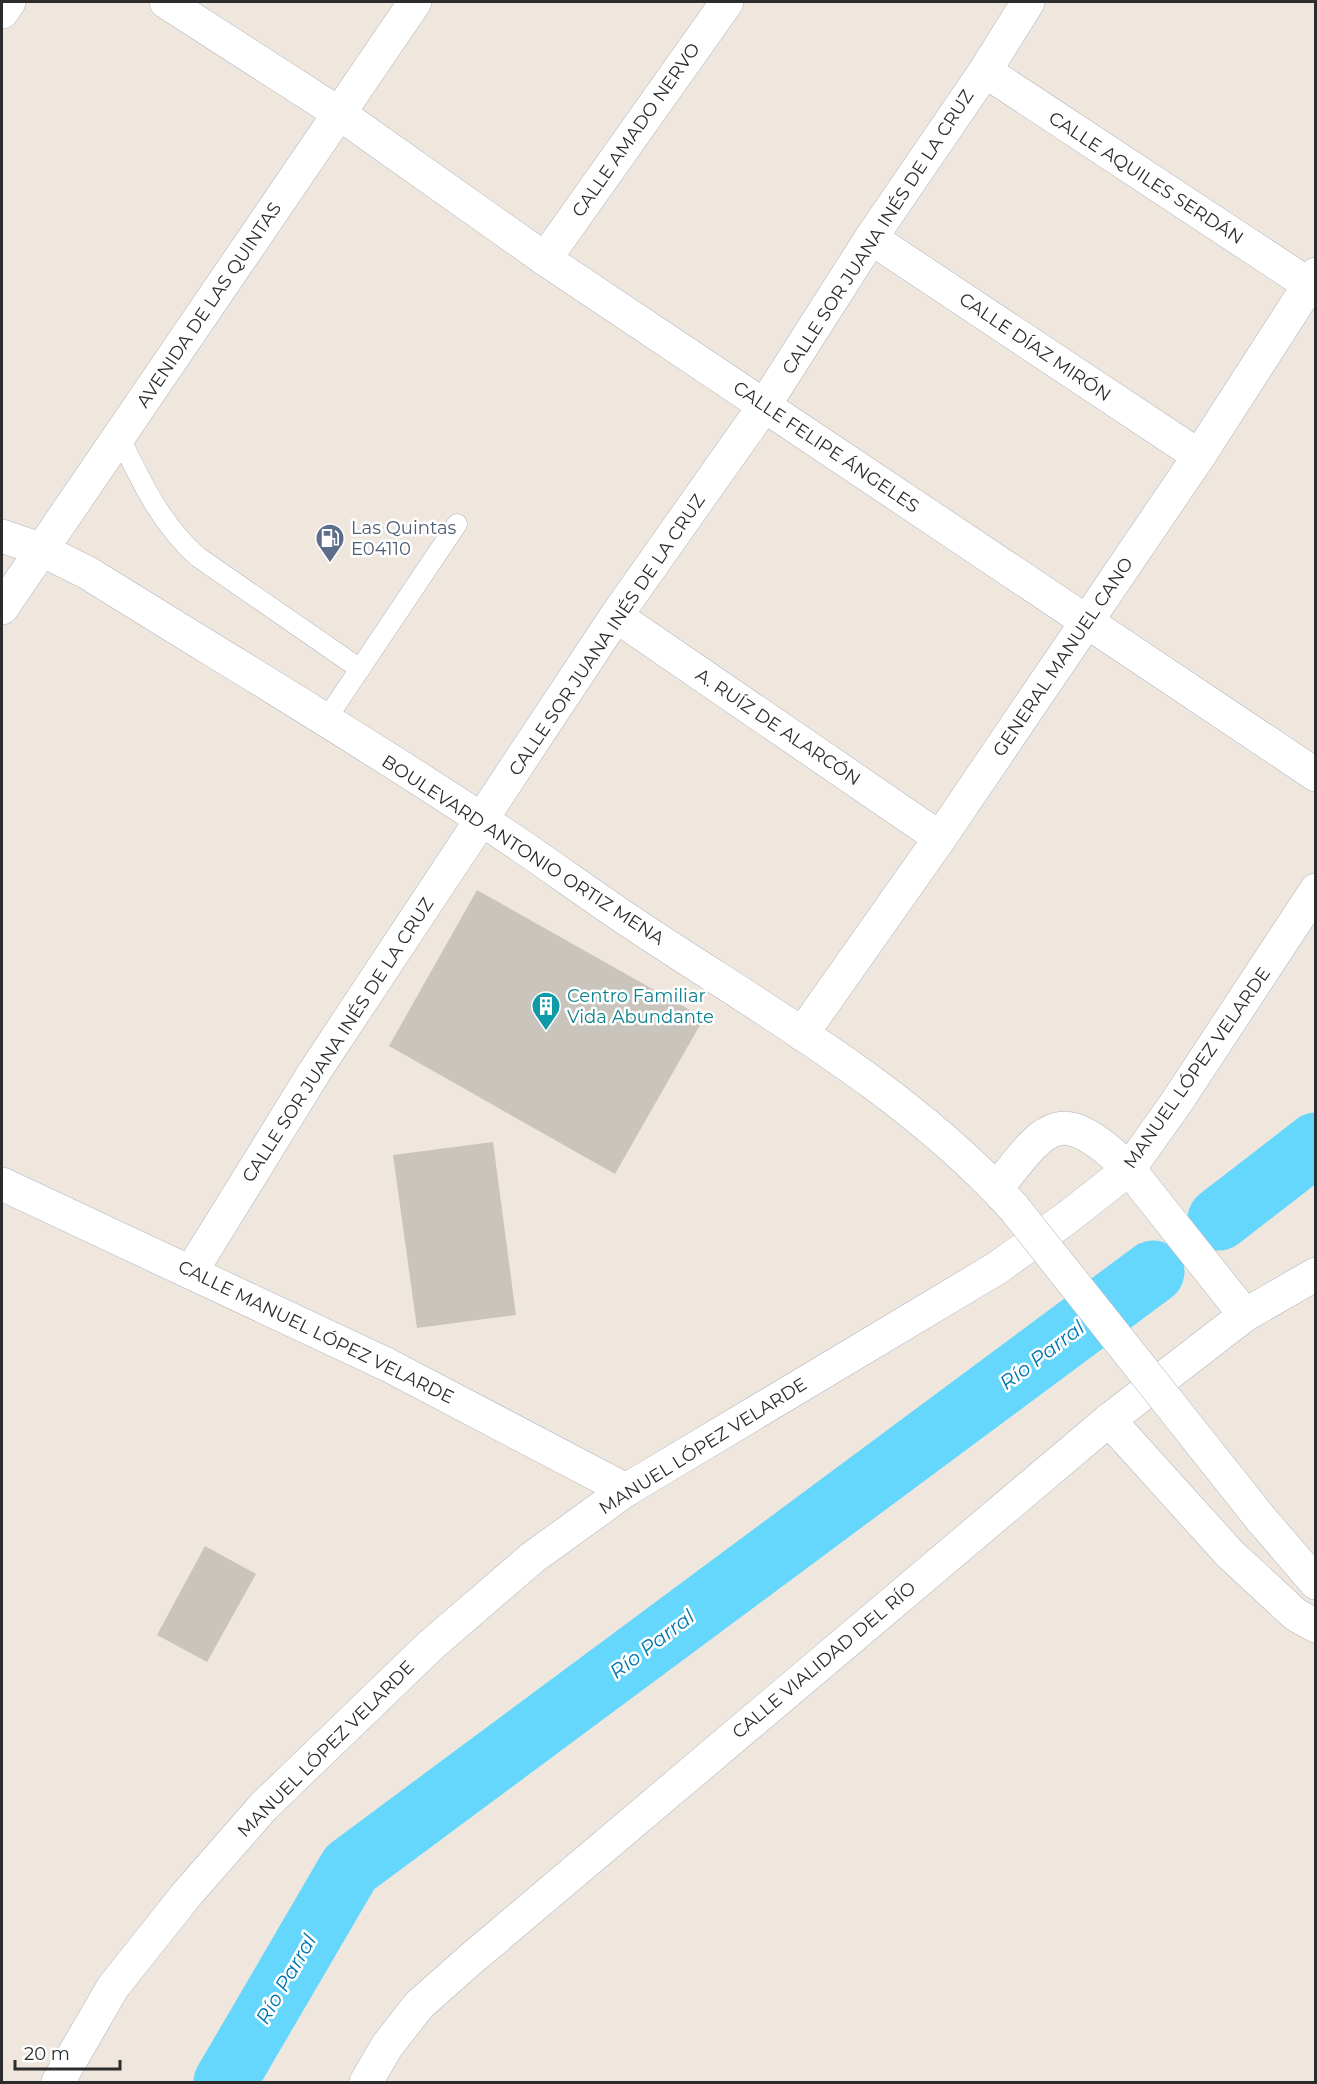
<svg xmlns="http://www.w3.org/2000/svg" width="1317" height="2084" viewBox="0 0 1317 2084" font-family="Montserrat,sans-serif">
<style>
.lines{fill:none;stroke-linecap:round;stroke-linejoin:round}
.river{stroke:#66d7fc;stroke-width:63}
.building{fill:#cac5bc}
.lane-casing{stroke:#b1b5c1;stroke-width:21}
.street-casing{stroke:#b1b5c1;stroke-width:34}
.secondary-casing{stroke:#b1b5c1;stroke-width:34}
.lane{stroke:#fff;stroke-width:20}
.street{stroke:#fff;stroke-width:33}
.secondary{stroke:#fff;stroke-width:33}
.secondary-bridge-casing{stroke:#b1b5c1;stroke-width:34;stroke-linecap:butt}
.secondary-bridge{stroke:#fff;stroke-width:33}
.labels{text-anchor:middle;stroke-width:5;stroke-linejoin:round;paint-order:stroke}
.street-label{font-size:18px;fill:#2c2c2c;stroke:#fff}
.service-label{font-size:18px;fill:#4e5e75;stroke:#fff;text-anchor:start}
.culture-label{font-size:18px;fill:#0d838f;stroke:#fff;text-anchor:start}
.water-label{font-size:20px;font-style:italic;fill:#0075ad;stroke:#fff}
</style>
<rect width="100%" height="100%" fill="#efe7dd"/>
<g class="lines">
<!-- river -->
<g class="river">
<path d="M1219,1219L1316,1144"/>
<path d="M225,2082L350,1868L1153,1272"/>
</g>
</g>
<!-- building -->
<g class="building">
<path d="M477,890L704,1018L615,1174L389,1046Z"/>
<path d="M493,1142L516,1315L417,1328L393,1155Z"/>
<path d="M205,1546L256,1574L207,1662L157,1635Z"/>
</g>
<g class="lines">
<!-- lane casing -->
<g class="lane-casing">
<g id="lane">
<path d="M119,436C141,481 160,523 198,557L360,669"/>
<path d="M325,721L457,524"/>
</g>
</g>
<!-- street casing -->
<g class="street-casing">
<g id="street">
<path d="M166,2L340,114L545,259L1316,775"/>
<path d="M2,12L9,2"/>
<path d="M985,71L1308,284"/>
<path d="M871,238L1199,456"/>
<path d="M545,259L727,2"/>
<path d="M616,616L940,838"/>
<path d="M802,1034L940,838L1199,456L1316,274"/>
<path d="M1129,1169L1245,1315"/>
<path d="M2,1184L388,1365L626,1490"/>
<path d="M191,1272L315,1071L616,616L764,406L871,238L985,71L1028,2"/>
<path d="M58,2082L113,1987L187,1894L263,1807L430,1646L532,1558L626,1490L997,1268L1068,1217L1129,1169L1176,1103L1316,890"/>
</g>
</g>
<!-- secondary casing -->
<g class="secondary-casing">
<g id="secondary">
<path d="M2,536L40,549L88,573C219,655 353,734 481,819C538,856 592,897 649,934C775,1017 912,1095 1014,1208"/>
<path d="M2,608L415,2"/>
<path d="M997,1188C1048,1123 1060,1103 1129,1169"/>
<path d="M1109,1420L1230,1554L1296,1615L1316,1626"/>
<path d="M1261,1519L1316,1583"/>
<path d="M366,2082L387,2046L419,2005L471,1959L1109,1420L1245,1315L1316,1274"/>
</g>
</g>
<!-- lane -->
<use href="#lane" class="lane"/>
<!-- street -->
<use href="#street" class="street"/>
<!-- secondary -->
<use href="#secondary" class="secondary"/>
<!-- secondary-bridge casing -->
<g class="secondary-bridge-casing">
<path id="secondary-bridge" d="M1014,1208L1261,1519"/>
</g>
<!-- secondary-bridge -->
<use href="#secondary-bridge" class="secondary-bridge"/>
</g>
<!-- icons -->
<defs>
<g id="fuel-pin" transform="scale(1.5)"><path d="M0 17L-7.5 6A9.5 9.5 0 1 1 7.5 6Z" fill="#5c6f8a" stroke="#fff"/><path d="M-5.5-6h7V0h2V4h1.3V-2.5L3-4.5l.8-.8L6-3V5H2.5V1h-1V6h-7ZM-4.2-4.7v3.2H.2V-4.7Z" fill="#fff"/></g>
<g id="building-pin" transform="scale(1.5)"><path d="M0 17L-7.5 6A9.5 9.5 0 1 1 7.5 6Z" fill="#0f9aa8" stroke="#fff"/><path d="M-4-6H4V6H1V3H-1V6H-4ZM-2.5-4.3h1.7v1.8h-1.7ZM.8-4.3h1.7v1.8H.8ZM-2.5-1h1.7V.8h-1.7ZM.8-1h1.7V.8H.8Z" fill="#fff"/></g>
</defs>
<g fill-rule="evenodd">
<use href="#fuel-pin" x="330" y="538"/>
<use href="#building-pin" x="546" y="1006"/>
</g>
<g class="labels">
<!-- street labels -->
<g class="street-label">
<text transform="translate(636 130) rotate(-55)" y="6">CALLE AMADO NERVO</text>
<text transform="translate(1146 178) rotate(33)" y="6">CALLE AQUILES SERDÁN</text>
<text transform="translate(878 232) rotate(-57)" y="6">CALLE SOR JUANA INÉS DE LA CRUZ</text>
<text transform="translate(209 305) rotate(-56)" y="6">AVENIDA DE LAS QUINTAS</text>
<text transform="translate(1035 347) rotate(34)" y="6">CALLE DÍAZ MIRÓN</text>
<text transform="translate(826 447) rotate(34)" y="6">CALLE FELIPE ÁNGELES</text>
<text transform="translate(607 635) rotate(-56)" y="6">CALLE SOR JUANA INÉS DE LA CRUZ</text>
<text transform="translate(1063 657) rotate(-56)" y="6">GENERAL MANUEL CANO</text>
<text transform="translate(778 727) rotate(34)" y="6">A. RUÍZ DE ALARCÓN</text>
<text transform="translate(523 850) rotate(33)" y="6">BOULEVARD ANTONIO ORTIZ MENA</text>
<text transform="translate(338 1040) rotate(-57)" y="6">CALLE SOR JUANA INÉS DE LA CRUZ</text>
<text transform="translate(1197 1068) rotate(-55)" y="6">MANUEL LÓPEZ VELARDE</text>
<text transform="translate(316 1332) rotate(26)" y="6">CALLE MANUEL LÓPEZ VELARDE</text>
<text transform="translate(703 1446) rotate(-32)" y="6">MANUEL LÓPEZ VELARDE</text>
<text transform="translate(824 1660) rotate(-40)" y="6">CALLE VIALIDAD DEL RÍO</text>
<text transform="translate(326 1749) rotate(-45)" y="6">MANUEL LÓPEZ VELARDE</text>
</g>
<!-- service labels -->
<g class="service-label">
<text x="351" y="534">Las Quintas<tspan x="351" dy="21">E04110</tspan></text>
</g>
<!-- culture labels -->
<g class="culture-label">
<text x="567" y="1002">Centro Familiar<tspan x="567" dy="21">Vida Abundante</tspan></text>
</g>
<!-- water labels -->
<g class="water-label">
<text transform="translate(1042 1355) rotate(-37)" y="7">Río Parral</text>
<text transform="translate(652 1644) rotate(-37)" y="7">Río Parral</text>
<text transform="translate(286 1979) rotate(-60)" y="7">Río Parral</text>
</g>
</g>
<!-- border -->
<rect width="1317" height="2084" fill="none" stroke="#2c2c2c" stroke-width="6"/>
<!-- scale -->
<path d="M15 2060v9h105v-9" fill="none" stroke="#2c2c2c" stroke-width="3"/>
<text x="24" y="2060" font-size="18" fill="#2c2c2c" stroke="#ffffff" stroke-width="4.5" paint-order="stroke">20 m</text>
</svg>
